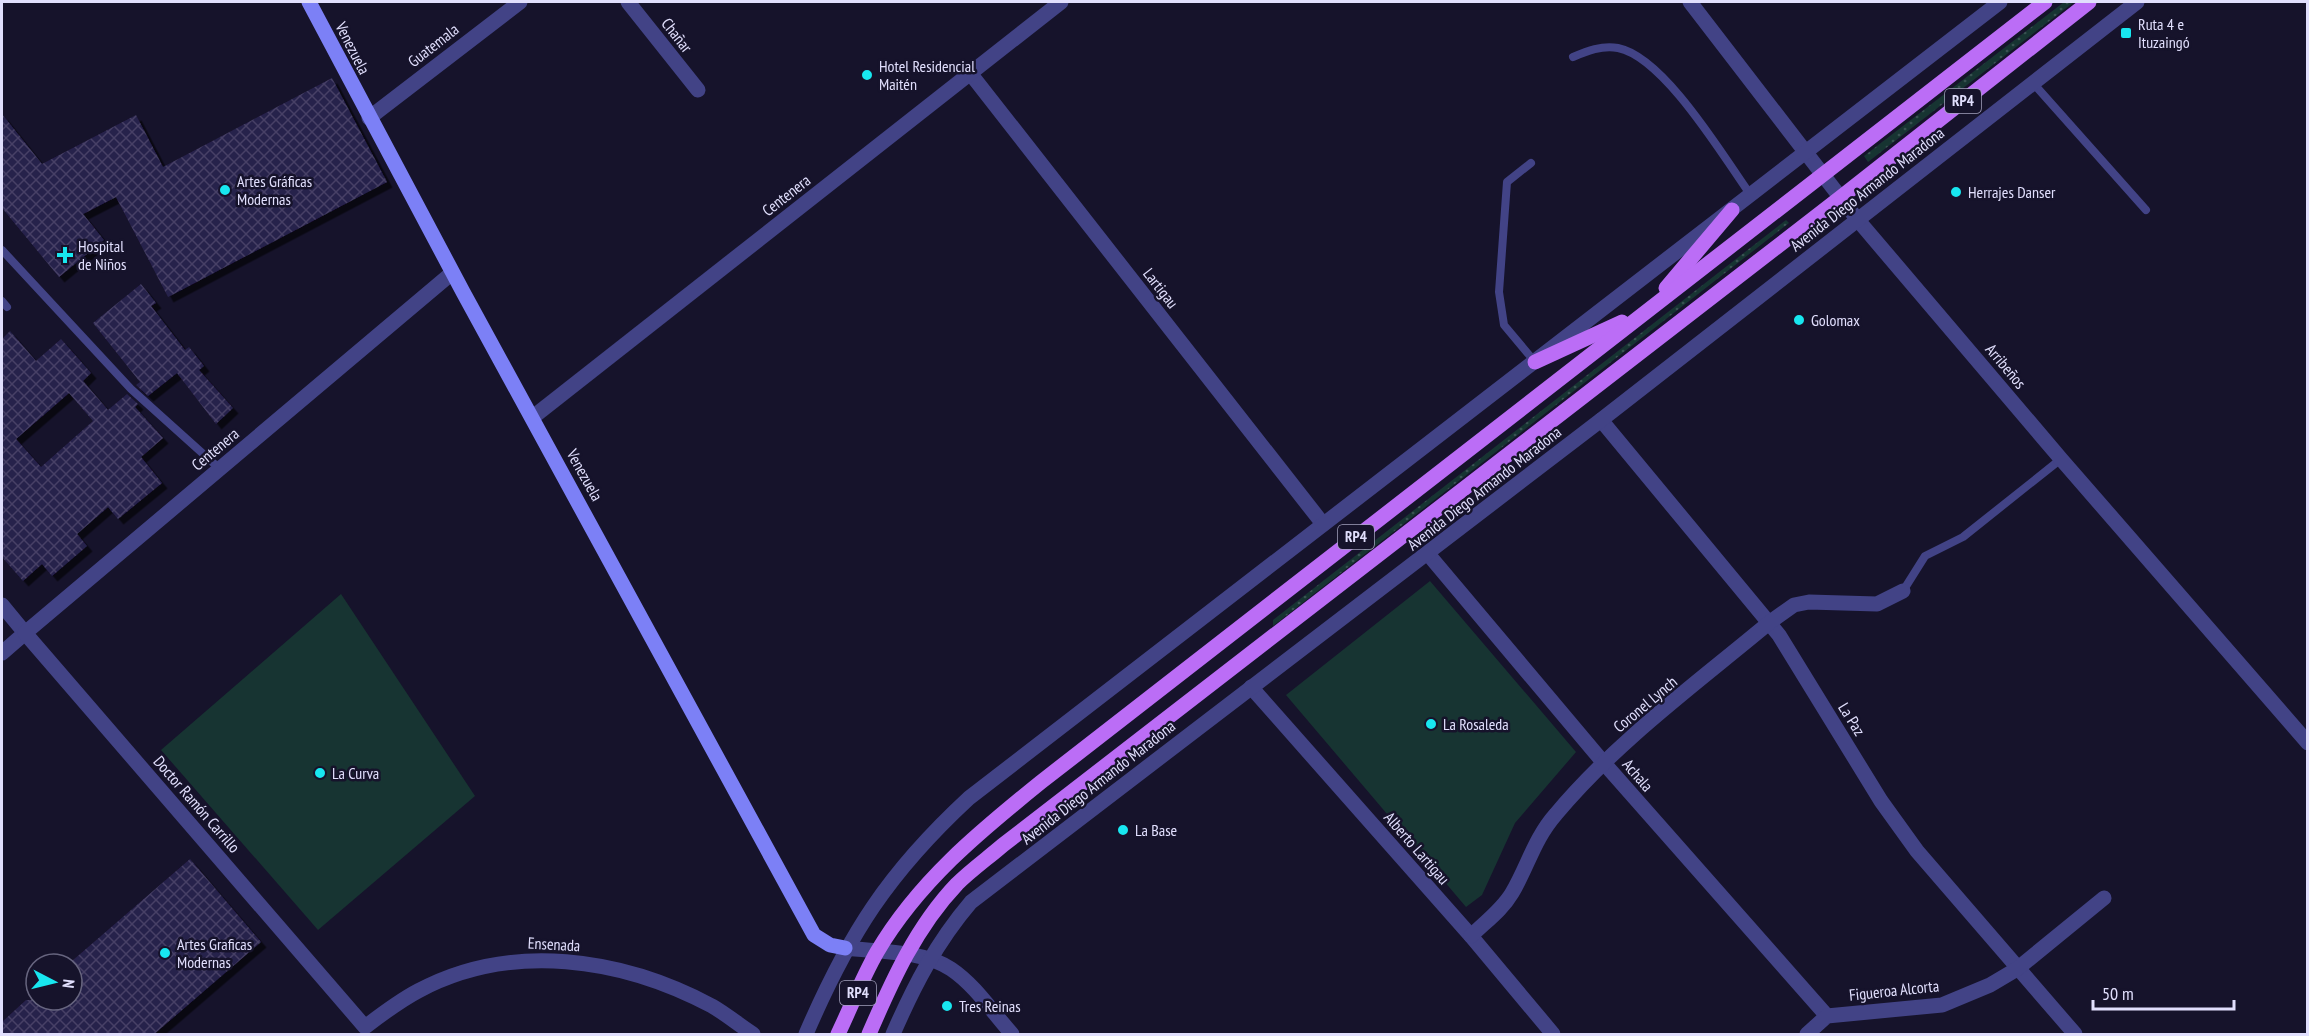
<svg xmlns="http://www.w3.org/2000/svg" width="2309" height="1036" viewBox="0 0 2309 1036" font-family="'PT Sans Narrow',sans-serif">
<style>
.grass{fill:url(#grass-dots)}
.pitch{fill:#173432}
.building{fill:url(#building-cross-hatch);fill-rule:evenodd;filter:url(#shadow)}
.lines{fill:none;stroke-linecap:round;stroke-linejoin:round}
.service{stroke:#424386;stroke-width:8}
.minor{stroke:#424386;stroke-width:15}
.tertiary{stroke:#424386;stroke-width:15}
.secondary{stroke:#7c80f6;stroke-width:15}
.primary{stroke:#bb6df6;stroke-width:15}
.poi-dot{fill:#18e7f0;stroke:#16132b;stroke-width:2}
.labels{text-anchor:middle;stroke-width:5;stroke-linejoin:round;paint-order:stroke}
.shield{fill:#16132b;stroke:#a4a2be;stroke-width:1.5}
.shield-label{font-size:15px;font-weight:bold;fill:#e1dffd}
.poi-label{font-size:16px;fill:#e1dffd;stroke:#16132b;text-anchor:start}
.street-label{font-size:16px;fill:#e1dffd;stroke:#16132b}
</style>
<defs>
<pattern id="grass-dots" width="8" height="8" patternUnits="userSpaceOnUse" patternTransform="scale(1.5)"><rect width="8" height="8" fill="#173432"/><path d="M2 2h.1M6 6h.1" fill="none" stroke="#385151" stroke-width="1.8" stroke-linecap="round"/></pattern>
<pattern id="building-cross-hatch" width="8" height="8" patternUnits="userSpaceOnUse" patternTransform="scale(1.5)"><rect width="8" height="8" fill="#27204b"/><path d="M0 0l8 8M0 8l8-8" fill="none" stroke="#464066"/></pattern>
<filter id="shadow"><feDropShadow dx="5.5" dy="5.5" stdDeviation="0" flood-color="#0009"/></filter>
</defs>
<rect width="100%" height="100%" fill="#16132b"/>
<!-- grass -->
<g class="grass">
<path d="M2064,2H2074L1868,162L1864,156Z"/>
<path d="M1786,220L1789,223L1273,626V620Z"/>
</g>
<!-- pitch -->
<g class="pitch">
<path d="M1430,581L1576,752L1515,823L1482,895L1466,907L1286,695Z"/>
<path d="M341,594L475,796L318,930L161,750Z"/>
</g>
<!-- building -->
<g class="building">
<path d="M332,78L387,182L168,297L116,197L83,214L104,240L59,277L2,208V114L42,164L136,115L163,167Z"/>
<path d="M141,284L156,303L151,306L185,350L189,347L204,366L199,370L233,408L216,424L177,373L148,396L136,385L140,382L93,323Z"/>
<path d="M10,331L36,361L61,339L91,373L83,381L108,410L127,394L138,404L135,407L163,438L141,457L162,483L118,519L108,507L77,534L87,546L52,576L42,564L23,581L2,557V339ZM69,393L93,421L41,467L16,439Z"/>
<path d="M190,859L261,942L153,1035H2V1022L26,1000H72V961Z"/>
</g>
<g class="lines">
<!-- service -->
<g class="service">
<path d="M1573,57C1587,51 1602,45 1618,48C1664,57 1723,156 1750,194"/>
<path d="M2033,83L2146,210"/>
<path d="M1531,163L1507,182L1499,292L1504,325L1535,362"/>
<path d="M2,250L131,389L220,469"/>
<path d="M2,301L7,307"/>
<path d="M1903,591L1925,556L1963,537L2061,459"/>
</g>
<!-- minor -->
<g class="minor">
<path d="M628,2L698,90"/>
<path d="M1690,2L1857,219L2061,459L2308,743"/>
<path d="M970,73L1323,524"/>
<path d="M369,118L520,2"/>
<path d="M533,417L1061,2"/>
<path d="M1601,420L1779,635L1881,801L1917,851L2075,1034"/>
<path d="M1428,554L1603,762L1827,1016"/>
<path d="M2,605L25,633L2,653"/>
<path d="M1251,687L1471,936L1553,1034"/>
<path d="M1471,936C1485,922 1502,910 1512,893C1528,866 1534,839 1556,814C1617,741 1697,683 1770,622L1794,605L1809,602L1877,604L1903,591"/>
<path d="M1807,1034L1827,1016L1942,1005L1990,985L2017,969L2104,898"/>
</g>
<!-- tertiary -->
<g class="tertiary">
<path d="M452,273L25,633L365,1027C382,1014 399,1001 418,991C511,941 622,958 712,1006C726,1014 739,1025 753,1034"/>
<path d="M845,948C878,952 922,950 951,969C975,985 993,1013 1012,1034"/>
<path d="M806,1034C849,934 888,873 969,798L2000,2"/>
<path d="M893,1034C914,986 936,943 971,902L1601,420L2137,2"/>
</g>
<!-- secondary -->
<path class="secondary" d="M309,2L463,292L814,935L830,945L845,948"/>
<!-- primary -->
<g class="primary">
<path d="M1666,288L1732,210"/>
<path d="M1535,362L1622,322"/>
<path d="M838,1034C851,1007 862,978 877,952C918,882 979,832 1041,782L2045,2"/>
<path d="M869,1034C892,981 916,927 957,884C971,870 988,858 1003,845L1840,198L2089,2"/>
</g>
</g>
<!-- markers -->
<g class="poi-dot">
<rect x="2120" y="27" width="12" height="12" rx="3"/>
<circle cx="867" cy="75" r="6"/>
<circle cx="225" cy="190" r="6"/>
<circle cx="1956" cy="192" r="6"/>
<path d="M62 246h6v6h6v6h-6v6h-6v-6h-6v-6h6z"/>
<circle cx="1799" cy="320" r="6"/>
<circle cx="1431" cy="724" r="6"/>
<circle cx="320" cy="773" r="6"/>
<circle cx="1123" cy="830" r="6"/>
<circle cx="165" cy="953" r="6"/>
<circle cx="947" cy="1006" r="6"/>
</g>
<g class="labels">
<!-- shield labels -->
<g class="shield">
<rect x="1945" y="89" width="36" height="24" rx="4.5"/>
<rect x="1338" y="525" width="36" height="24" rx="4.5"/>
<rect x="840" y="981" width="36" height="24" rx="4.5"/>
</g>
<g class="shield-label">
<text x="1963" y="106">RP4</text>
<text x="1356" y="542">RP4</text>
<text x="858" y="998">RP4</text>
</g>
<!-- poi labels -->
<g class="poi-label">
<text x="2138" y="30">Ruta 4 e<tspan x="2138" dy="18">Ituzaingó</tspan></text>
<text x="879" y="72">Hotel Residencial<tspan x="879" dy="18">Maitén</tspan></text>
<text x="237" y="187">Artes Gráficas<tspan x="237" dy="18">Modernas</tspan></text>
<text x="1968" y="198">Herrajes Danser</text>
<text x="78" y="252">Hospital<tspan x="78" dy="18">de Niños</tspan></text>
<text x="1811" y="326">Golomax</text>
<text x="1443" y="730">La Rosaleda</text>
<text x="332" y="779">La Curva</text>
<text x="1135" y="836">La Base</text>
<text x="177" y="950">Artes Graficas<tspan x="177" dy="18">Modernas</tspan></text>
<text x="959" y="1012">Tres Reinas</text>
</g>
<!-- street labels -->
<g class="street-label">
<text transform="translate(677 35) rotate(52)" y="6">Chañar</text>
<text transform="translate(433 45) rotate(-38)" y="6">Guatemala</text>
<text transform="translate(353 48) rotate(63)" y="6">Venezuela</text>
<text transform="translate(1867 189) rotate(-38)" y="6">Avenida Diego Armando Maradona</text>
<text transform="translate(786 195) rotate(-38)" y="6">Centenera</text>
<text transform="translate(1161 288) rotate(52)" y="6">Lartigau</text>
<text transform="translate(2006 366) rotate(50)" y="6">Arribeños</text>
<text transform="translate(215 449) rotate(-40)" y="6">Centenera</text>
<text transform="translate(585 475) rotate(61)" y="6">Venezuela</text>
<text transform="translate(1484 488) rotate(-38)" y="6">Avenida Diego Armando Maradona</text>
<text transform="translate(1645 704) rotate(-40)" y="6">Coronel Lynch</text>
<text transform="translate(1852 719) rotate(58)" y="6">La Paz</text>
<text transform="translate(1638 775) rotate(49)" y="6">Achala</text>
<text transform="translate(1098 782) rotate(-38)" y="6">Avenida Diego Armando Maradona</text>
<text transform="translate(197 804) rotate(49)" y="6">Doctor Ramón Carrillo</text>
<text transform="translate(1417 848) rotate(49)" y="6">Alberto Lartigau</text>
<text transform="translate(554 944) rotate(3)" y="6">Ensenada</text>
<text transform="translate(1894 990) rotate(-6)" y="6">Figueroa Alcorta</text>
</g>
</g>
<!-- border -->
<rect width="2309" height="1036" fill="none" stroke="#e1dffd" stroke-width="6"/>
<!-- north arrow -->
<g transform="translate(54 982) rotate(97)"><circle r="28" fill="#16132b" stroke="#67657f" stroke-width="1.5"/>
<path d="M0-4.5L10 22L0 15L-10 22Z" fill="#18e7f0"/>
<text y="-9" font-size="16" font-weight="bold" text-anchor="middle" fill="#e1dffd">N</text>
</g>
<!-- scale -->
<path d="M2093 1000v9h141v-9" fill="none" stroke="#e1dffd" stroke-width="3"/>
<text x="2102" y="1000" font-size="18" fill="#e1dffd" stroke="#16132b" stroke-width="4.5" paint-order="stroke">50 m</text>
</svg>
